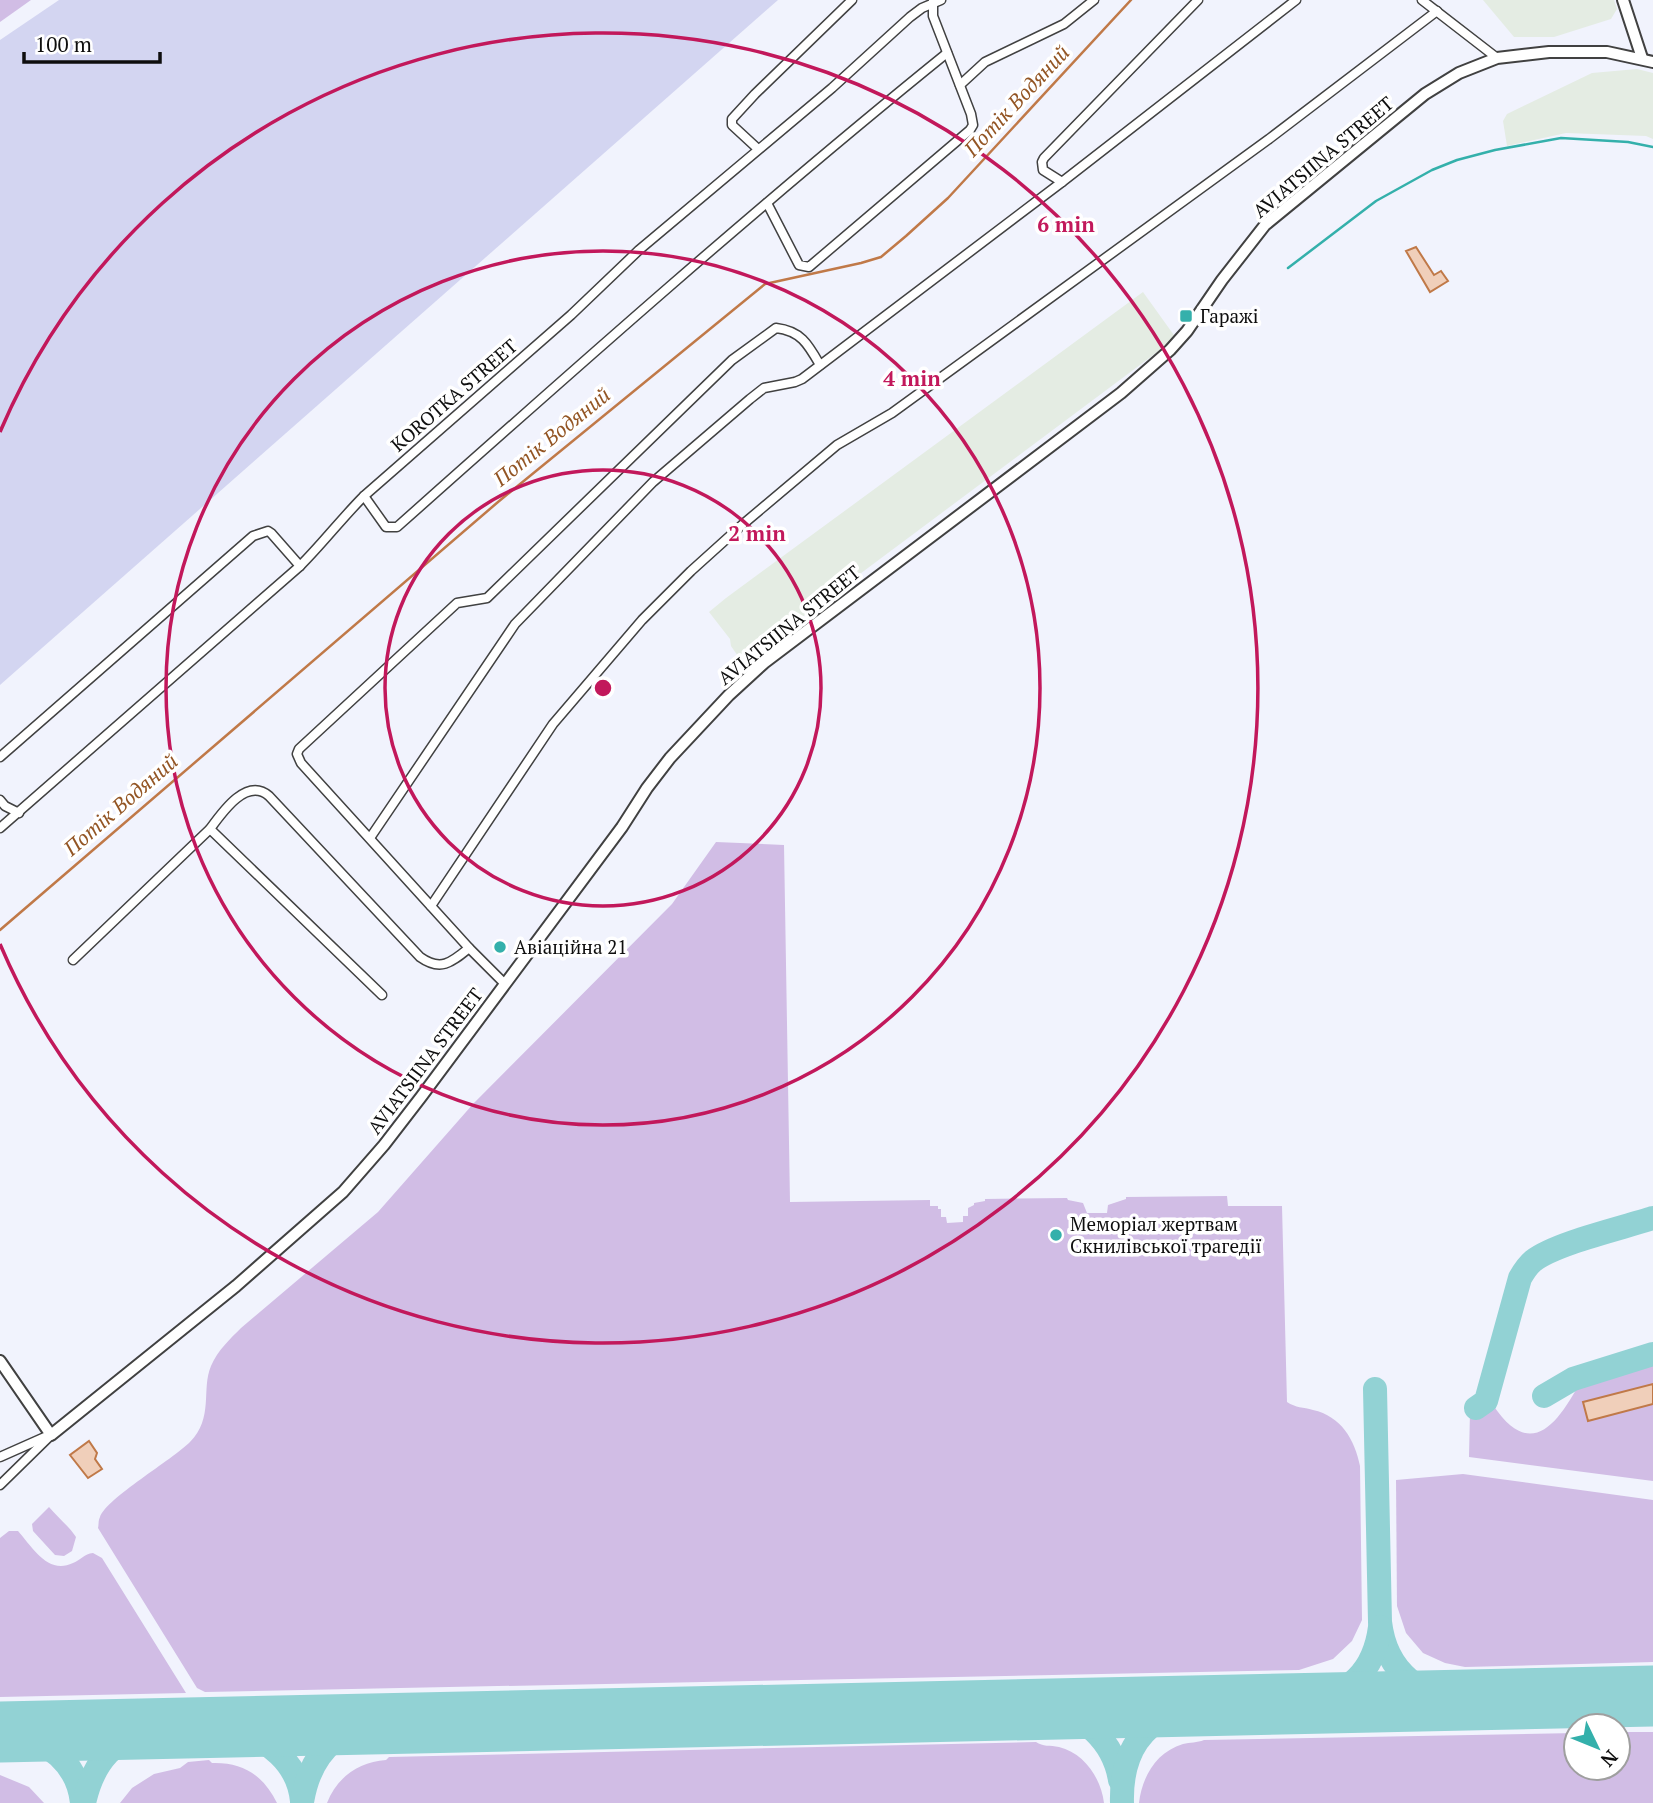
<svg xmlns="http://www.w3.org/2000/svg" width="1653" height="1803" viewBox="0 0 1653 1803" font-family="'PT Serif',serif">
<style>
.industrial{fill:#e4ece3}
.farmland{fill:#d3d5f1}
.green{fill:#d1bde5}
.water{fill:#f0cfba;stroke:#c07948;stroke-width:2}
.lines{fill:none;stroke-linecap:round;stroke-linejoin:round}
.stream{stroke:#c07948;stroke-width:2.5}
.taxiway{stroke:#92d2d4;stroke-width:24}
.runway{stroke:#92d2d4;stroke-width:61}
.minor-casing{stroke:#414141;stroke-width:11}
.tertiary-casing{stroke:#414141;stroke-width:14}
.minor{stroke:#fff;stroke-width:8}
.tertiary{stroke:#fff;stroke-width:10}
.rail{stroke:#34b0ab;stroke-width:2.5}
.ring{fill:none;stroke:#c2185b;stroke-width:3.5}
.poi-dot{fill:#34b0ab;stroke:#fff;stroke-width:2.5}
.labels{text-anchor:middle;stroke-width:7;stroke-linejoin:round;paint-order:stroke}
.street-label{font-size:19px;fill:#0e0e0e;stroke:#fff}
.poi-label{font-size:19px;fill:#0e0e0e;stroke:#fff;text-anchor:start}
.water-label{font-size:21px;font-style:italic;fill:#935524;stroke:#fff}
.centre{fill:#c2185b;stroke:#fff;stroke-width:3.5}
.ring-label{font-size:21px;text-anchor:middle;font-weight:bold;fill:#c2185b;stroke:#fff;stroke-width:7;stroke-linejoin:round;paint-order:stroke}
</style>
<rect width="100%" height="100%" fill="#f1f3fd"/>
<!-- industrial -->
<g class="industrial">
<path d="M1483,0H1614L1617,9L1611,19L1554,37H1514Z"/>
<path d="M1637,69L1653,73V139L1646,136L1566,133L1507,146L1503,121L1507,114L1592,73Z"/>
<path d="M1143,292L1176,338L742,662L731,646L730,639L709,612L726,598Z"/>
</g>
<!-- farmland -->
<path class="farmland" d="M59,0H778L0,685V40Z"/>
<!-- green -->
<g class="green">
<path d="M0,0H31L0,22Z"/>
<path d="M716,842L784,845L790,1202L930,1200V1206H938V1209H941V1217H946L947,1223L963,1222V1216H968V1208L974,1205V1203L985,1201V1199L1067,1198L1068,1200L1083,1203L1087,1213H1107L1108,1205L1126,1199V1197L1227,1196L1228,1206H1282L1287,1402C1296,1408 1303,1407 1313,1410C1341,1416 1355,1440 1360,1466L1362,1620L1352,1641L1333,1659L1299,1670L205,1692L197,1688L98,1528C99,1524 98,1521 100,1517C107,1498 172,1460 190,1442C214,1418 201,1389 211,1366C218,1350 230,1339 241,1328L378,1212L473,1104L672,904Z"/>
<path d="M1653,1360V1481L1469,1457L1470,1412L1489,1409L1493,1405C1531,1462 1558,1423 1581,1381Z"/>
<path d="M1463,1474L1653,1500V1662L1465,1667L1445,1663L1423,1653L1406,1633L1397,1606L1396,1480Z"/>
<path d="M49,1507C58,1518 68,1525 76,1537L72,1551L64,1556L55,1555L33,1531L32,1524Z"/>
<path d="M9,1531H18C33,1548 48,1575 73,1563C81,1560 84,1554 93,1553L102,1558L186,1693L0,1697V1538Z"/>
<path d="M1618,1732H1653V1803H1139C1142,1777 1156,1752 1183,1744C1190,1742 1197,1743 1204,1740L1576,1733V1768H1618Z"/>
<path d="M1036,1742C1043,1747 1050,1745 1059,1747C1084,1753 1101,1778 1104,1803H327C337,1777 359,1762 386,1760L389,1757Z"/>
<path d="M209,1760L212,1763C243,1762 263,1775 277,1803H120L132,1788L154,1774L180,1768L188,1762Z"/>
<path d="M0,1775L29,1787L44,1803H0Z"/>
</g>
<!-- water -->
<g class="water">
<path d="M1416,247L1434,275L1441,271L1448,281L1430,292L1406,251Z"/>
<path d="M1653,1384V1404L1588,1421L1583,1402Z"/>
<path d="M89,1441L97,1453L95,1459L102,1469L88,1478L70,1455Z"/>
</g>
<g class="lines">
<!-- stream -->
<path class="stream" d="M0,930L498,502L765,284L861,263L881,257L906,236L948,198L1131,0"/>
<!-- taxiway -->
<g class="taxiway">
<path d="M1375,1389L1380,1622C1386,1673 1421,1698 1469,1700"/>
<path d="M1544,1396L1573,1379L1653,1354"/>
<path d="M1476,1408L1486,1401L1520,1278C1524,1271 1527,1266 1533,1261C1556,1243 1623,1228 1653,1218"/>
<path d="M1305,1704C1349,1693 1374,1673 1380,1627"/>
<path d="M1045,1709C1084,1712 1114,1743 1120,1780"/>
<path d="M233,1727C268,1741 298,1761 302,1801"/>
<path d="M11,1732C48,1741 78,1763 82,1803"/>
<path d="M302,1802C309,1760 331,1730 375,1724"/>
<path d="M84,1803C93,1762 114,1737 156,1729"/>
<path d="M1122,1803C1121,1767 1132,1733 1167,1716C1178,1710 1192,1709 1204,1706"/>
</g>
<!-- runway -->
<path class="runway" d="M0,1732L1653,1696"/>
<!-- minor casing -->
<g class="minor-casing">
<g id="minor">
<path d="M1422,0L1497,58"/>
<path d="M960,85L985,62L1064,24L1094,0"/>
<path d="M758,149L732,125V119L755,94L852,0"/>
<path d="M1062,182L1043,170L1042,162L1044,158L1198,0"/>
<path d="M767,203L799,265L809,267L970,130L973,125L971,114L933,16V0"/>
<path d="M364,496L386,527H397C578,366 759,205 947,53"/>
<path d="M0,757L253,536L268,531L271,533L300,566"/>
<path d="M0,800L5,806L19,813"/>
<path d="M0,828L300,566C323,543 342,518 364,496L571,315L639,250L832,88L910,17L922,8L941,0"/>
<path d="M210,829L382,995"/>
<path d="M370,838L515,624L653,482L750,399L764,388L795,382L802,379L1062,182L1296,0"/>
<path d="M431,906L553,724L642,620L691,571L742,525L837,445L892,413L1269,139L1437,11"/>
<path d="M73,960L210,829C223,811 247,777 269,796L420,957C441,972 452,962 469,948"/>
<path d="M505,984L469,948L301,763L297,754L299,749L457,603L487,598L732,360L776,328C801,331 808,344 820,365"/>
<path d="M0,1457L45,1437"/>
<path d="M0,1485L51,1435"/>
</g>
</g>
<!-- tertiary casing -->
<g class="tertiary-casing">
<g id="tertiary">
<path d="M1623,0L1642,58"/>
<path d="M0,1361L51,1435L236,1286L343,1192L384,1145L421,1097L622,827L647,788L670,758L729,695L764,663L1121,393L1170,350L1187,331L1222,280L1265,225L1425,94L1459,73L1497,58L1549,52H1607L1653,62"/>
</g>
</g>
<!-- minor -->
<use href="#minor" class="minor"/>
<!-- tertiary -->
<use href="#tertiary" class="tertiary"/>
<!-- rail -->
<path class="rail" d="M1288,268L1376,201L1432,170L1457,160L1495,150L1561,138L1628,142L1653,147"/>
</g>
<!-- distance rings -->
<g class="ring">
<circle cx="603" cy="688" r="218"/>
<circle cx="603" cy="688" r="437"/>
<path d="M0 432A655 655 0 1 1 0 944"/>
</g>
<!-- markers -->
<g class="poi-dot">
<rect x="1179" y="309" width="14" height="14" rx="3.5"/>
<circle cx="500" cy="947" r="7"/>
<circle cx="1056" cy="1235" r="7"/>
</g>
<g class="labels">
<!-- street labels -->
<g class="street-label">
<text transform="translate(1323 157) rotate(-40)" y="7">AVIATSIINA STREET</text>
<text transform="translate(454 395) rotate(-41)" y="7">KOROTKA STREET</text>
<text transform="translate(789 625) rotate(-39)" y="7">AVIATSIINA STREET</text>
<text transform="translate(425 1061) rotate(-53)" y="7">AVIATSIINA STREET</text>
</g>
<!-- poi labels -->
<g class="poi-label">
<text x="1200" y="323">Гаражі</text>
<text x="514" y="954">Авіаційна 21</text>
<text x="1070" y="1231">Меморіал жертвам<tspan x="1070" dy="22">Скнилівської трагедії</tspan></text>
</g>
<!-- water labels -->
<g class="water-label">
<text transform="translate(1017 101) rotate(-47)" y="7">Потік Водяний</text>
<text transform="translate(552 437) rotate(-39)" y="7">Потік Водяний</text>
<text transform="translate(121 805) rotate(-41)" y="7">Потік Водяний</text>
</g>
</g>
<circle cx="603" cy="688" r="10" class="centre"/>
<g class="ring-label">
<text x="1066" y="232">6 min</text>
<text x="912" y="386">4 min</text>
<text x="757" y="541">2 min</text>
</g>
<!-- north arrow -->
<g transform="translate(1597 1747) rotate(133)"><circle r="33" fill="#ffffff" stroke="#9f9f9f" stroke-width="2"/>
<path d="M0-5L12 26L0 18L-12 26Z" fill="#34b0ab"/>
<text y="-10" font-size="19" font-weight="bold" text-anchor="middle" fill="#0e0e0e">N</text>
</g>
<!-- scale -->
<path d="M24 52v10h136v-10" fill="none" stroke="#0e0e0e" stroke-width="3.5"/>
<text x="35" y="52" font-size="21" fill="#0e0e0e" stroke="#ffffff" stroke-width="5" paint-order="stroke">100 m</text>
</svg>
